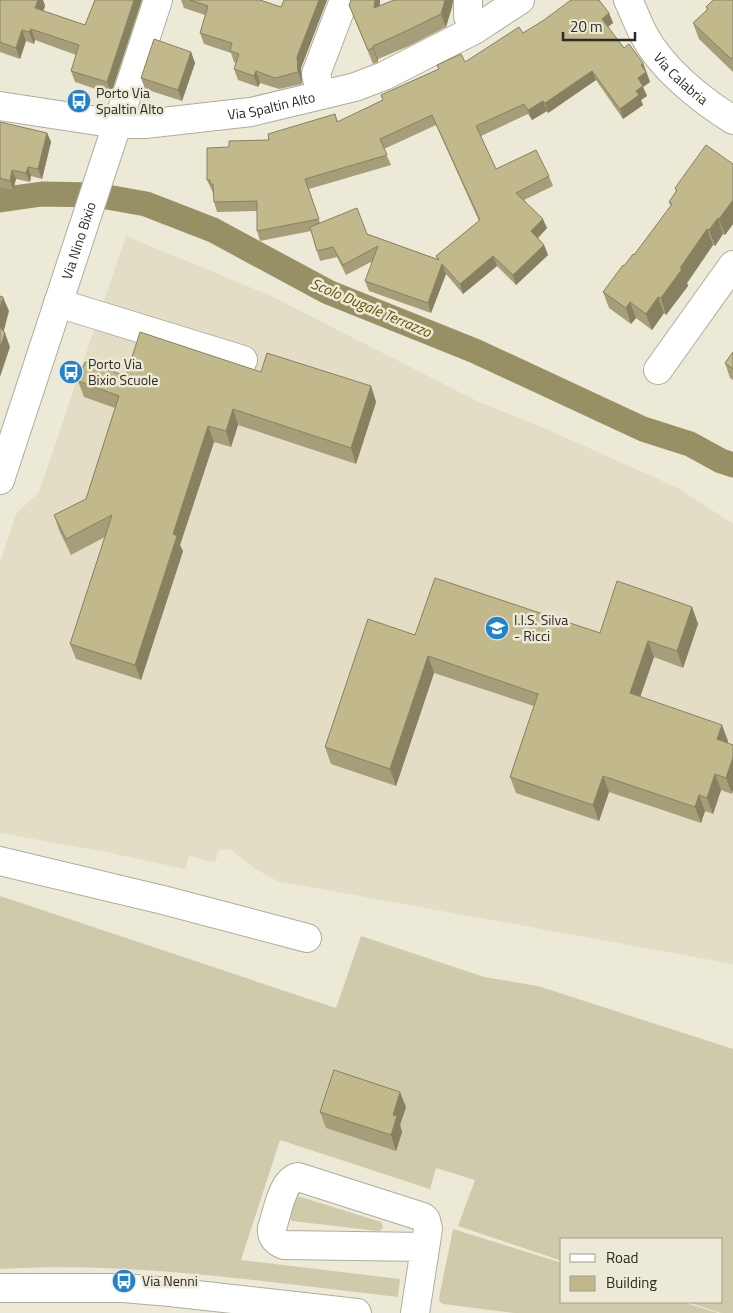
<svg xmlns="http://www.w3.org/2000/svg" width="733" height="1313" viewBox="0 0 733 1313" font-family="'Titillium Web',sans-serif">
<style>
.built{fill:#e2ddc4}
.grass{fill:#d0caac}
.lines{fill:none;stroke-linecap:round;stroke-linejoin:round}
.canal{stroke:#989065;stroke-width:25}
.minor-casing{stroke:#b0ac9c;stroke-width:30}
.minor{stroke:#fff;stroke-width:28}
.wall{fill:#a69e78;fill-rule:evenodd}
.shaded-wall{fill:#878162}
.building{fill:#c1b88c;stroke:#878162}
.labels{text-anchor:middle;stroke-width:5;stroke-linejoin:round;paint-order:stroke}
.street-label{font-size:14px;fill:#2b2a23;stroke:#ede9d7}
.poi-label{font-size:14px;fill:#2b2a23;stroke:#ede9d7;text-anchor:start}
.water-label{font-size:15px;font-style:italic;fill:#615304;stroke:#ede9d7}
</style>
<rect width="100%" height="100%" fill="#ede9d7"/>
<!-- built -->
<path class="built" d="M126,236L269,295L481,403L544,428L678,488L733,524V964L277,881L254,868L230,849L219,850L215,863L189,855L185,869L106,852L0,833V562L16,514L39,492Z"/>
<!-- grass -->
<g class="grass">
<path d="M0,896L336,1008L361,936L484,977L538,986L733,1049V1313H721L687,1302H722V1239H562V1261L458,1226L475,1180L436,1168L430,1189L280,1140L241,1260L400,1279L398,1297C266,1282 133,1261 0,1269Z"/>
<path d="M301,1197L381,1222L383,1227L380,1231H377L292,1221L289,1216L295,1198Z"/>
<path d="M453,1229L562,1263V1302H683L718,1313H514L443,1304L440,1302L439,1298Z"/>
</g>
<g class="lines">
<!-- canal -->
<path class="canal" d="M0,200L42,194L96,195L146,204L213,230L328,292L475,351L643,429L690,444L721,461L733,465"/>
<!-- minor casing -->
<g class="minor-casing">
<g id="minor">
<path d="M468,0V16L474,30"/>
<path id="s1" d="M628,0C634,12 638,24 644,35C662,69 701,100 733,120"/>
<path d="M321,95L316,74L344,0"/>
<path id="s2" d="M0,106L117,124H145L251,112L355,87L384,76L474,30L520,0"/>
<path d="M58,303L243,360"/>
<path d="M658,370L733,265"/>
<path id="s3" d="M0,480L158,0"/>
<path d="M0,861L163,900L307,938"/>
<path d="M0,1288H123L170,1292L357,1313"/>
<path d="M415,1313L428,1229L426,1220L423,1217L298,1177C282,1180 277,1214 272,1228C271,1237 276,1242 284,1245L425,1247"/>
</g>
</g>
<!-- minor -->
<use href="#minor" class="minor"/>
</g>
<!-- wall -->
<g class="wall">
<path d="M0,0H43L45,6L43,11L85,25L95,0L111,94L75,82L71,71L76,55L35,40L34,44L26,41L20,59L0,52Z"/>
<path d="M181,0H260L281,7L284,0H327L301,68L302,84L279,89L260,83L258,87L238,80L234,69L236,63L234,62L231,53L204,44L200,33L205,15L184,8Z"/>
<path d="M351,0H380V6L394,0H453L452,7L446,27L409,46L378,59V62L373,64L349,5Z"/>
<path d="M733,0V72L699,39L693,23L707,10L706,7Z"/>
<path d="M609,13L613,23L608,27L624,48L643,63L650,82L643,87L647,96L641,100L643,105L623,119L596,80L548,113L547,111L532,120L528,114L481,136L496,169L549,176L553,186L524,200L547,228L538,238L544,245L548,255L516,285L497,266L463,294L446,274L431,313L369,291L365,281L373,261L346,275L337,257L320,261L311,231L260,241L257,231V211L217,212L214,202L213,193L207,180L229,147L269,140L335,114L338,122L383,100L381,95L439,69L437,65L465,62L523,33ZM436,125L479,221L436,256L437,259L367,234L320,223L309,189L391,165L384,149Z"/>
<path d="M191,52L195,63L182,101L145,89L141,78Z"/>
<path d="M0,122L47,133L51,142L42,179L31,176L30,182L16,179L13,190L0,187Z"/>
<path d="M733,164V224L725,235L723,234L715,246L713,245L687,283L688,286L666,315L664,313L652,330L636,318L631,324L609,308L603,292L634,255L671,206L669,202L676,192L675,188Z"/>
<path d="M733,352V380L730,378L725,363Z"/>
<path d="M261,372L371,386L376,402L356,464L238,425L231,447L214,442L180,545L183,551L141,680L76,659L70,644L105,537L71,555L59,530L54,515L86,499L115,408L84,397L78,381L126,376Z"/>
<path d="M692,607L698,624L683,668L654,657L640,697L728,741L732,794L721,790L713,814L705,811L701,823L609,792L599,821L516,793L510,777L534,706L434,673L396,786L331,764L325,747L415,635L600,633Z"/>
<path d="M406,1107L400,1125L402,1132L396,1151L326,1128L320,1112Z"/>
</g>
<!-- shaded-wall -->
<g class="shaded-wall">
<path d="M38,0H43L45,6L40,20L35,8Z"/>
<path d="M134,0H142L111,94L107,82Z"/>
<path d="M319,0H327L301,68L302,84L298,72L297,57Z"/>
<path d="M375,0H380L379,21L374,8Z"/>
<path d="M445,0H453L452,7L446,27L441,14Z"/>
<path d="M609,13L613,23L605,29L602,19Z"/>
<path d="M31,29L35,40L34,44L29,32Z"/>
<path d="M22,30L26,41L20,59L16,48Z"/>
<path d="M373,46L378,59V62L373,48Z"/>
<path d="M191,52L195,63L182,101L178,90Z"/>
<path d="M643,63L650,82L643,87L647,96L641,100L643,105L623,119L620,109L636,91L638,78L641,65Z"/>
<path d="M256,71L260,83L258,87L254,76Z"/>
<path d="M592,71L596,80L548,113L545,103Z"/>
<path d="M543,101L547,111L532,120L528,110Z"/>
<path d="M47,133L51,142L42,179L38,169Z"/>
<path d="M28,167L31,176L30,182L26,173Z"/>
<path d="M12,170L16,179L13,190L10,181Z"/>
<path d="M733,200V224L725,235L719,219Z"/>
<path d="M718,218L723,234L715,246L709,230Z"/>
<path d="M543,219L547,228L535,241L531,231Z"/>
<path d="M707,229L713,245L687,283L688,286L666,315L661,298L680,268Z"/>
<path d="M544,245L548,255L516,285L513,275Z"/>
<path d="M493,256L497,266L463,294L460,284Z"/>
<path d="M442,264L446,274L431,313L428,303Z"/>
<path d="M3,297L9,311L2,338L0,333V309Z"/>
<path d="M658,297L664,313L652,330L646,314Z"/>
<path d="M630,302L636,318L631,324L626,308Z"/>
<path d="M5,333L10,347L0,377V347Z"/>
<path d="M371,386L376,402L356,464L351,448Z"/>
<path d="M233,409L238,425L231,447L226,431Z"/>
<path d="M208,426L214,442L180,545L183,551L141,680L135,665L173,534Z"/>
<path d="M692,607L698,624L683,668L677,651Z"/>
<path d="M648,641L654,657L636,709L630,693Z"/>
<path d="M428,656L434,673L396,786L390,769Z"/>
<path d="M722,725L728,741L723,755L717,739Z"/>
<path d="M733,757V790L732,794L726,778Z"/>
<path d="M715,774L721,790L713,814L707,798Z"/>
<path d="M603,776L609,792L599,821L593,805Z"/>
<path d="M699,795L705,811L701,823L695,807Z"/>
<path d="M400,1092L406,1107L400,1125L402,1132L396,1151L391,1135L393,1115Z"/>
</g>
<!-- building -->
<g class="building">
<path d="M0,0H38L35,8L85,25L95,0H134L107,82L71,71L79,45L31,29L29,32L22,30L16,48L0,42Z"/>
<path d="M190,0H260L281,7L284,0H319L297,57L298,72L275,78L256,71L254,76L234,69L239,54L230,51L232,43L200,33L208,6Z"/>
<path d="M351,0H375L374,8L394,0H445L441,14L404,32L373,46V48L368,50L349,5Z"/>
<path d="M571,0H599L609,13L602,19L624,48L629,44L643,63L641,65L646,72L638,78L643,86L636,91L639,95L620,109L592,71L545,103L543,101L528,110L524,104L476,126L496,169L536,150L549,176L516,193L543,219L531,231L544,245L513,275L493,256L460,284L442,264L428,303L365,281L378,246L343,265L333,247L317,251L310,227L357,208L367,234L439,260L436,256L480,220L432,115L380,139L387,155L305,179L319,219L257,231V201L214,202L213,184H210V180H207V148L229,147V141L269,140L268,134L335,114L337,122L383,100L381,95L439,69L437,65L461,54L465,62L519,27L523,33L544,20Z"/>
<path d="M713,0H733V57L731,59L693,23L708,9L706,7Z"/>
<path d="M154,39L191,52L178,90L141,78Z"/>
<path d="M0,122L47,133L38,169L28,167L26,173L12,170L10,181L0,178Z"/>
<path d="M706,145L733,164V200L719,219L718,218L709,230L707,229L680,268L682,269L661,298L658,297L646,314L630,302L626,308L603,292L623,265L624,266L633,254L634,255L672,204L669,202L677,190L675,188Z"/>
<path d="M0,296L3,297L0,309Z"/>
<path d="M0,327L5,333L0,347Z"/>
<path d="M140,332L261,372L267,353L371,386L351,448L233,409L226,431L208,426L173,534L177,536L135,665L70,644L112,515L66,539L54,515L86,499L119,396L78,381L85,362L126,376Z"/>
<path d="M733,352V369L725,363Z"/>
<path d="M435,578L600,633L617,581L692,607L677,651L648,641L630,693L722,725L717,739L733,745V757L726,778L715,774L707,798L699,795L695,807L603,776L593,805L510,777L538,694L428,656L390,769L325,747L368,619L415,635Z"/>
<path d="M334,1070L400,1092L393,1115L397,1116L391,1135L320,1112Z"/>
</g>
<!-- icons -->
<defs>
<g id="bus-disc" transform="scale(1.25)"><circle r="9.5" fill="#2182ce" stroke="#ede9d7"/><path d="M-5-6H5V4H4V6H2V4H-2V6H-4V4H-5ZM-3.5-4V0h7V-4ZM-3.5 1.2v1.5H-2V1.2ZM2 1.2v1.5H3.5V1.2Z" fill="#fff"/></g>
<g id="school-disc" transform="scale(1.25)"><circle r="9.5" fill="#2182ce" stroke="#ede9d7"/><path d="M0-5L7-2L0 1L-7-2ZM-4 1L0 2.5L4 1V4Q0 6-4 4Z" fill="#fff"/></g>
</defs>
<g fill-rule="evenodd">
<use href="#bus-disc" x="79" y="101"/>
<use href="#bus-disc" x="71" y="372"/>
<use href="#school-disc" x="497" y="628"/>
<use href="#bus-disc" x="124" y="1281"/>
</g>
<g class="labels">
<!-- street labels -->
<g class="street-label">
<text dy="5" stroke="none"><textPath href="#s1" startOffset="96">Via Calabria</textPath></text>
<text dy="5" stroke="none"><textPath href="#s2" startOffset="274">Via Spaltin Alto</textPath></text>
<text dy="5" stroke="none"><textPath href="#s3" startOffset="252">Via Nino Bixio</textPath></text>
</g>
<!-- poi labels -->
<g class="poi-label">
<text x="96" y="98">Porto Via<tspan x="96" dy="16">Spaltin Alto</tspan></text>
<text x="88" y="369">Porto Via<tspan x="88" dy="16">Bixio Scuole</tspan></text>
<text x="514" y="625">I.I.S. Silva<tspan x="514" dy="16">- Ricci</tspan></text>
<text x="142" y="1286">Via Nenni</text>
</g>
<!-- water labels -->
<g class="water-label">
<text transform="translate(371 308) rotate(23)" y="5">Scolo Dugale Terrazzo</text>
</g>
</g>
<!-- legend -->
<rect x="560" y="1238" width="162" height="65" fill="#ede9d7" stroke="#9f9d8f"/>
<rect x="570" y="1254" width="25" height="8" fill="#ffffff" stroke="#9f9d8f"/>
<text x="606" y="1263" font-size="15" fill="#2b2a23">Road</text>
<rect x="570" y="1276" width="25" height="15" fill="#c1b88c" stroke="#9f9d8f"/>
<text x="606" y="1288" font-size="15" fill="#2b2a23">Building</text>
<!-- scale -->
<path d="M563 32v8h72v-8" fill="none" stroke="#2b2a23" stroke-width="2.5"/>
<text x="570" y="32" font-size="15" fill="#2b2a23" stroke="#ede9d7" stroke-width="4" paint-order="stroke">20 m</text>
</svg>
